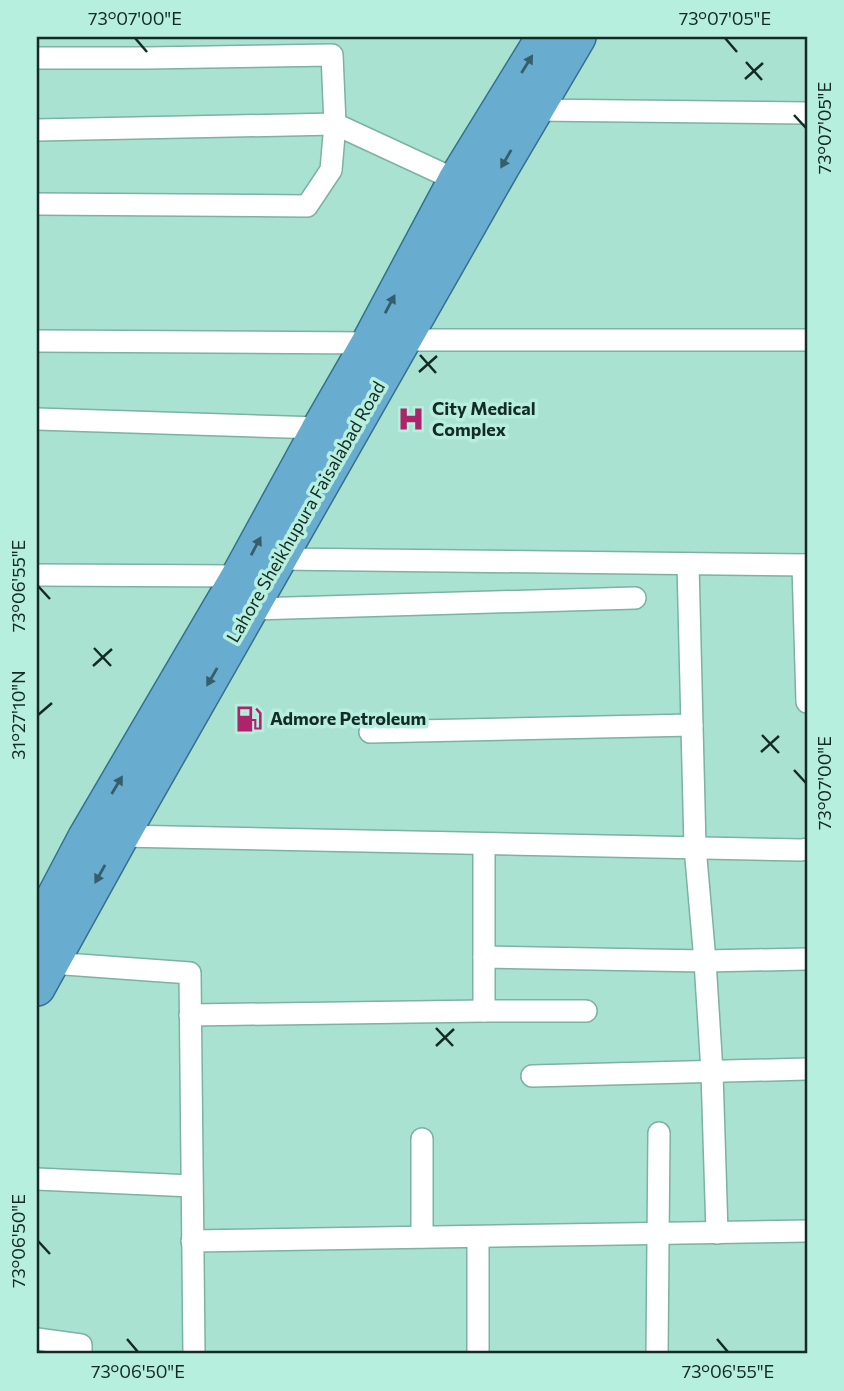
<svg xmlns="http://www.w3.org/2000/svg" width="844" height="1391" viewBox="0 0 844 1391" font-family="Commissioner,sans-serif">
<style>
.lines{fill:none;stroke-linecap:round;stroke-linejoin:round}
.minor-casing{stroke:#7bb2a2;stroke-width:24}
.trunk-casing{stroke:#32728d;stroke-width:38}
.minor{stroke:#fff;stroke-width:21}
.trunk{stroke:#68acd0;stroke-width:35}
.oneway{fill:#365e69}
.ticks{fill:none;stroke:#142a25;stroke-width:2.5}
.labels{text-anchor:middle;stroke-width:7;stroke-linejoin:round;paint-order:stroke}
.poi-label{font-size:18px;font-weight:bold;fill:#142a25;stroke:#b7efdf;text-anchor:start}
.street-label{font-size:18px;fill:#142a25;stroke:#b7efdf}
.neatline{fill:none;stroke:#142a25;stroke-width:2.5}
.ticks-label{font-size:18px;text-anchor:middle;fill:#142a25}
</style>
<rect width="100%" height="100%" fill="#aae2d2"/>
<g class="lines">
<!-- minor casing -->
<g class="minor-casing">
<g id="minor">
<path d="M37,58H147L332,55L335,124L331,170L307,206L37,204"/>
<path d="M534,110L807,113"/>
<path d="M37,130L335,124L456,180"/>
<path d="M403,340H807"/>
<path d="M37,341L369,343"/>
<path d="M37,419L320,428"/>
<path d="M279,559L807,565"/>
<path d="M688,564L695,847L705,961L712,1072L717,1233"/>
<path d="M803,565L807,702"/>
<path d="M37,575L239,576"/>
<path d="M251,609L635,598"/>
<path d="M370,732L692,725"/>
<path d="M121,836L801,850L807,849"/>
<path d="M484,957V844"/>
<path d="M51,963L190,973L194,1354"/>
<path d="M484,1011V957L705,961L807,959"/>
<path d="M190,1015L484,1011H586"/>
<path d="M532,1076L807,1069"/>
<path d="M37,1179L192,1186"/>
<path d="M422,1237V1139"/>
<path d="M478,1237V1354"/>
<path d="M192,1241L807,1231"/>
<path d="M37,1339L81,1345V1354"/>
<path d="M657,1354L659,1133"/>
</g>
</g>
<!-- trunk casing -->
<g class="trunk-casing">
<g id="trunk">
<path d="M37,930L86,837L239,576L320,428L369,343L456,180L544,37"/>
<path d="M37,988L121,836L502,166L578,37"/>
</g>
</g>
<!-- minor -->
<use href="#minor" class="minor"/>
<!-- trunk -->
<use href="#trunk" class="trunk"/>
</g>
<!-- one-way arrows -->
<defs><path id="oneway-solid" d="M-6-.8H1V-3.2L6.5 0L1 3.2V.8H-6Z" transform="scale(1.75)"/></defs>
<g class="oneway">
<use href="#oneway-solid" transform="translate(527 64) rotate(-58)"/>
<use href="#oneway-solid" transform="translate(506 159) rotate(120)"/>
<use href="#oneway-solid" transform="translate(390 304) rotate(-62)"/>
<use href="#oneway-solid" transform="translate(256 546) rotate(-62)"/>
<use href="#oneway-solid" transform="translate(212 677) rotate(120)"/>
<use href="#oneway-solid" transform="translate(117 785) rotate(-59)"/>
<use href="#oneway-solid" transform="translate(100 874) rotate(119)"/>
</g>
<!-- ticks -->
<path class="ticks" d="M135,38L147,52M725,38L737,52M746,62L762,80M745,79L763,63M794,115L806,128M420,355L436,373M419,372L437,356M38,586L50,599M94,648L111,666M93,666L112,649M38,715L52,703M762,735L779,753M761,752L779,736M794,770L806,783M436,1028L453,1046M436,1046L454,1029M38,1241L50,1254M127,1339L138,1352M717,1339L728,1352"/>
<!-- icons -->
<defs>
<g id="hospital-bare" transform="scale(2.1)"><path d="M-5-5h3v3.5h4V-5h3V5h-3V1.5h-4V5h-3Z" fill="#ac256a" stroke="#b7efdf" stroke-width="2.5" paint-order="stroke"/></g>
<g id="fuel-bare" transform="scale(2.1)"><path d="M-5.5-6h7V0h2V4h1.3V-2.5L3-4.5l.8-.8L6-3V5H2.5V1h-1V6h-7ZM-4.2-4.7v3.2H.2V-4.7Z" fill="#ac256a" stroke="#b7efdf" stroke-width="2.5" paint-order="stroke"/></g>
</defs>
<g fill-rule="evenodd">
<use href="#hospital-bare" x="411" y="419"/>
<use href="#fuel-bare" x="249" y="719"/>
</g>
<g class="labels">
<!-- poi labels -->
<g class="poi-label">
<text x="432" y="415">City Medical<tspan x="432" dy="21">Complex</tspan></text>
<text x="270" y="725">Admore Petroleum</text>
</g>
<!-- street labels -->
<g class="street-label">
<text transform="translate(306 512) rotate(-60)" y="6">Lahore Sheikhupura Faisalabad Road</text>
</g>
</g>
<!-- border -->
<rect width="844" height="1391" fill="none" stroke="#b7efdf" stroke-width="77"/>
<rect x="38" y="38" width="768" height="1314" class="neatline"/>
<g class="ticks-label">
<text x="135" y="25">73°07'00"E</text>
<text x="725" y="25">73°07'05"E</text>
<text transform="translate(825 128) rotate(-90)" y="6">73°07'05"E</text>
<text transform="translate(19 586) rotate(-90)" y="6">73°06'55"E</text>
<text transform="translate(19 715) rotate(-90)" y="6">31°27'10"N</text>
<text transform="translate(825 783) rotate(-90)" y="6">73°07'00"E</text>
<text transform="translate(19 1241) rotate(-90)" y="6">73°06'50"E</text>
<text x="138" y="1378">73°06'50"E</text>
<text x="728" y="1378">73°06'55"E</text>
</g>
</svg>
